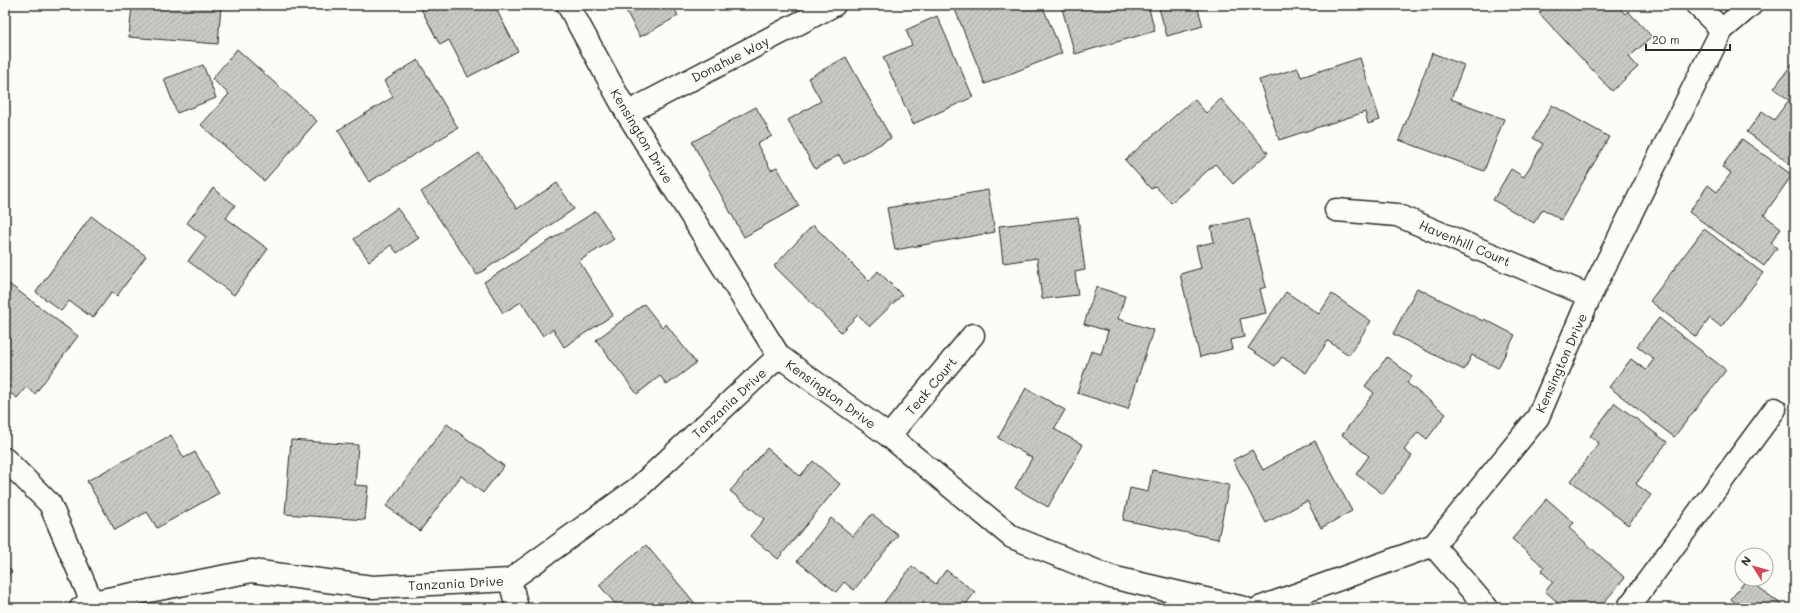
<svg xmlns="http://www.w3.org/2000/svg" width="1800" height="613" viewBox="0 0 1800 613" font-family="Mali,sans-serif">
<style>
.building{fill:url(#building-hatch);stroke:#2b2b2b}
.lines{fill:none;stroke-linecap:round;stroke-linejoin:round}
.minor-casing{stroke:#2b2b2b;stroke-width:25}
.minor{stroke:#fdfcf7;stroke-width:22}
.labels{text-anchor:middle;stroke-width:4;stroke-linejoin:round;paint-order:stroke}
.street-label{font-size:13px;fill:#2b2b2b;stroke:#fdfcf7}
</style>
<defs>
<pattern id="building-hatch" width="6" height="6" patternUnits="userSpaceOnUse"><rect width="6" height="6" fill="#c9c8c4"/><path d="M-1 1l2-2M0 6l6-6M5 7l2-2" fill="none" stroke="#adaca9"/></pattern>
</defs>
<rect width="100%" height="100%" fill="#fdfcf7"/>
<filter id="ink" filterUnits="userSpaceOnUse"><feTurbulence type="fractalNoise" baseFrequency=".025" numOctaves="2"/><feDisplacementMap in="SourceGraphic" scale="8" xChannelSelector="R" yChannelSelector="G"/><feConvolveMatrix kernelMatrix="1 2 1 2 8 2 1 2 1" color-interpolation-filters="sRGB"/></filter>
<g filter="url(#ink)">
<!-- building -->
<g class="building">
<path d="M132,5H221L218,44L129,37Z"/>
<path d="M419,5H494L518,51L468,77L449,40L440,45Z"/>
<path d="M623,5H673L678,16L640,37Z"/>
<path d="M958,5H987L989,11L1004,5H1042L1062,53L985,84L954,7Z"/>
<path d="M1061,5H1148L1155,31L1075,54Z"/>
<path d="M1158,5H1213L1198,9L1203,26L1167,36Z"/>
<path d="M1547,5H1616L1625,14L1628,11L1652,37L1629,57L1638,67L1612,91L1539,13Z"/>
<path d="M937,16L973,97L913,124L883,57L912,45L906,30Z"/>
<path d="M237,49L317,121L264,181L201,125L229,94L212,79Z"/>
<path d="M1432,53L1464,65L1451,99L1504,119L1484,171L1399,140Z"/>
<path d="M846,57L891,138L844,164L839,155L815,169L788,120L821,101L808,78Z"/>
<path d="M1360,58L1380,120L1368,124L1365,112L1279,140L1259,80L1298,68L1301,77Z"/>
<path d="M418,60L458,128L369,182L338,130L393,97L384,81Z"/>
<path d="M1795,60V168L1747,132L1762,111L1774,120L1789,100L1774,88Z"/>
<path d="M203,65L216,98L177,113L164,79Z"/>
<path d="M1194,99L1206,113L1221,99L1268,153L1233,184L1215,164L1171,203L1155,186L1151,189L1125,160Z"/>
<path d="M1552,105L1609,137L1561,220L1543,209L1534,223L1493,200L1511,169L1524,177L1543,144L1533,138Z"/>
<path d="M756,107L772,136L757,144L771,170L777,167L799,206L744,237L692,142Z"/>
<path d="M1742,139L1792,175L1764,215L1781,228L1771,243L1777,248L1764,266L1689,212L1708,185L1717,192L1731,173L1722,167Z"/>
<path d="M479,153L517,209L557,183L574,209L477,275L421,192Z"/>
<path d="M213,188L235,205L226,218L268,249L234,295L188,261L206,237L187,223Z"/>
<path d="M988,190L995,232L895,250L887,208Z"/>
<path d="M397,208L419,238L397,253L391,245L369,261L354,239Z"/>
<path d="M596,211L614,239L579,261L613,315L564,347L553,329L543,336L521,302L503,313L484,282Z"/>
<path d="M91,216L146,256L117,296L112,292L93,318L69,301L61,311L36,292Z"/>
<path d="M1078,217L1085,270L1075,272L1078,295L1042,299L1037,258L1003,263L999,226Z"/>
<path d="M1249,218L1266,287L1260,289L1266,313L1240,319L1244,337L1230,340L1232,349L1200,357L1180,274L1201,268L1196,246L1214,242L1211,227Z"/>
<path d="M813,225L869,281L878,271L902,295L870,326L858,315L841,332L774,266Z"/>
<path d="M1704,229L1763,273L1721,327L1710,318L1696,337L1650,301Z"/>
<path d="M9,284L78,336L35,394L26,387L17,398L5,389V289Z"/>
<path d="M1096,287L1125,296L1118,319L1153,330L1128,409L1077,393L1091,351L1101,354L1108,331L1084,324Z"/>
<path d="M1417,288L1483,321L1484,319L1515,335L1498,368L1472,355L1464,370L1393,334Z"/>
<path d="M1286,292L1319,314L1332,294L1371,321L1349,355L1328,341L1306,373L1282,357L1275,366L1248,348Z"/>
<path d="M644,304L662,327L666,324L696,363L667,385L660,376L637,394L596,340Z"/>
<path d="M1659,318L1726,370L1674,437L1609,387L1631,359L1646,370L1654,359L1637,346Z"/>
<path d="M1387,357L1412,376L1407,383L1446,414L1427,439L1418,432L1404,450L1412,456L1383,494L1356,474L1369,456L1342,435L1374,393L1365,386Z"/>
<path d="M1026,388L1065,410L1054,429L1083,445L1048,507L1015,488L1032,458L998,438Z"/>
<path d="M1615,403L1667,442L1636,484L1651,495L1628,525L1571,481L1599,443L1590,436Z"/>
<path d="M447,424L504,466L483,493L461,476L420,531L386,506Z"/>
<path d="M171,435L184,458L195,452L219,493L157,528L147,512L115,530L87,481Z"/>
<path d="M291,440L358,445L355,485L368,486L365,520L285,514Z"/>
<path d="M1315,441L1352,511L1321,528L1307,501L1266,523L1233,460L1252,450L1263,470Z"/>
<path d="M767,448L800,476L813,461L840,484L778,559L750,536L764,519L730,491Z"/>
<path d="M1152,470L1229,485L1218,539L1123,520L1130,488L1148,492Z"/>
<path d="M1547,499L1574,523L1569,528L1625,578L1599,608H1564L1545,591L1553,582L1541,571L1544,567L1512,539Z"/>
<path d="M872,514L898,535L854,590L844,582L836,592L797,561L831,518L853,536Z"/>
<path d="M646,545L699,608H619L599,585Z"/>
<path d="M5,563L12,572L5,578Z"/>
<path d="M912,566L936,584L946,570L975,592L963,608H880Z"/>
<path d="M1747,579H1748L1786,608H1742L1731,599Z"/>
</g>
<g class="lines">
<!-- minor casing -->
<g class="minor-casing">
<g id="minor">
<path d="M568,5L627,113L779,356L889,436L1012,537L1111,577L1244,608"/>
<path d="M1697,5L1722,30"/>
<path d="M627,113L834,5"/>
<path d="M1336,210L1397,215L1590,296"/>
<path d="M889,436L973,335"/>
<path d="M5,459L50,504L92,602"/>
<path d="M1433,545L1487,608"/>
<path d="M510,580L517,608"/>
<path d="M81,608L92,602L252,571L372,587L510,580L638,488L779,356"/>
<path d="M1259,608L1434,545L1538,417L1590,296L1722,30L1751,5"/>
<path d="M1628,608L1775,409"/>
</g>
</g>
<!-- minor -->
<use href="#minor" class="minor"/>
</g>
</g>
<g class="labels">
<!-- street labels -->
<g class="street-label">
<text transform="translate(730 59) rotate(-27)" y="5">Donahue Way</text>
<text transform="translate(642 136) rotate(59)" y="5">Kensington Drive</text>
<text transform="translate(1465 243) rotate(23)" y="5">Havenhill Court</text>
<text transform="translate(1561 363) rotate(-66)" y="5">Kensington Drive</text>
<text transform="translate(931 386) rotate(-50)" y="5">Teak Court</text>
<text transform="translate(831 394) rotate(36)" y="5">Kensington Drive</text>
<text transform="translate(729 403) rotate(-43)" y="5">Tanzania Drive</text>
<text transform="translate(456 583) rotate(-3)" y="5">Tanzania Drive</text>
</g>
</g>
<!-- margin -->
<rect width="1800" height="613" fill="none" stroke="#fdfcf7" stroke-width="20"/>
<rect x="10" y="10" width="1780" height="593" fill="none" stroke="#2b2b2b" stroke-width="1.5" filter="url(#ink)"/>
<!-- north arrow -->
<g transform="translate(1754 567) rotate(307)"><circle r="19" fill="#fdfcf7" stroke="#a9a8a5"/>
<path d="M0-3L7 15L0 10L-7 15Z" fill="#d1495b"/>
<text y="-6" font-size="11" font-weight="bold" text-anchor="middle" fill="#2b2b2b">N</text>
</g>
<!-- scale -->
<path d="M1646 44v6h84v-6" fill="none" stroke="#2b2b2b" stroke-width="2"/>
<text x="1652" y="44" font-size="12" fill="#2b2b2b" stroke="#fdfcf7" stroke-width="3" paint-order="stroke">20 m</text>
</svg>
